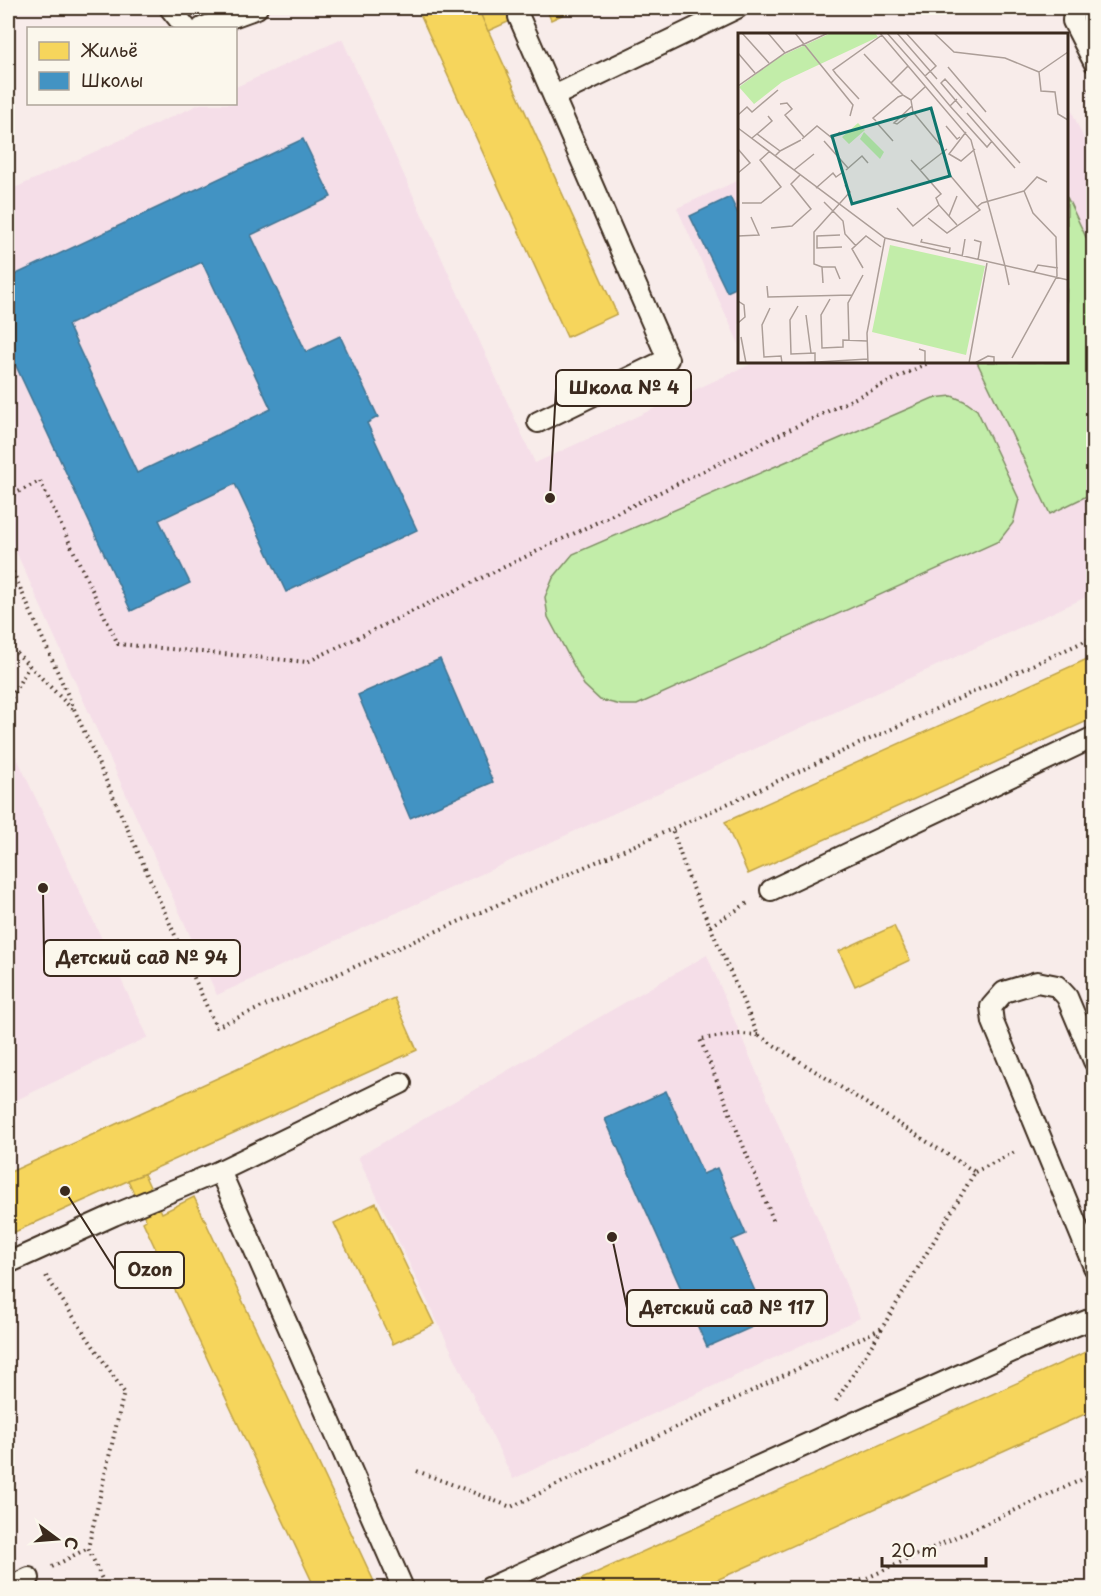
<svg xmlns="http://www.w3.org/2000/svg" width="1101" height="1596" viewBox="0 0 1101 1596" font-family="'Playpen Sans',sans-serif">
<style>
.built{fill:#f5dee8}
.green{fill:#c2eda9;stroke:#7e8c64;stroke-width:1.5}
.homes{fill:#f6d55c;stroke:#bea249;stroke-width:1.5}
.schools{fill:#4393c3;stroke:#417492;stroke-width:1.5;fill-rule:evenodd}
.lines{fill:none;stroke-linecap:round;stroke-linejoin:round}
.service-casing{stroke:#3b2a1e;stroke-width:24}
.path{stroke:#3b2a1e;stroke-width:4;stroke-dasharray:1.5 4.5;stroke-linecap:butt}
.service{stroke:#fbf7ec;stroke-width:20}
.inset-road{fill:none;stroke:#ac9e98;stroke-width:1.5}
.view{fill:#0f766e;fill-opacity:0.15;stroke:#0f766e;stroke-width:3}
.inset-edge{fill:none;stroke:#3b2a1e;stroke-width:3}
.leader{fill:none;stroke:#3b2a1e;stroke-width:2}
.callout-dot{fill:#3b2a1e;stroke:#fbf7ec;stroke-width:2}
.callout{fill:#fbf7ec;stroke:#3b2a1e;stroke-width:2}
.callout-label{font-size:18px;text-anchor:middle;font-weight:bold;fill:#3b2a1e}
</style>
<rect width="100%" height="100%" fill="#f8ecea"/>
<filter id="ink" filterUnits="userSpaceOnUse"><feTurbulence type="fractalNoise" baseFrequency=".0167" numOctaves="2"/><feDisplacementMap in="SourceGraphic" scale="12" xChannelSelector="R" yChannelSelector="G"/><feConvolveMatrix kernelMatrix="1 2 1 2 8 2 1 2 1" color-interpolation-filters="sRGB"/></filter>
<g filter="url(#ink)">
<!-- built -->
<g class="built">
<path d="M342,39L535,463L749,365L748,362H1066L1067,100L1093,160V594L217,995L8,534V191L200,104H236V87Z"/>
<path d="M739,180V344L677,208Z"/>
<path d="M8,739L148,1037L8,1104Z"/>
<path d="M707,955L860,1318L513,1479L358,1157Z"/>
</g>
<!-- green -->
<g class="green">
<path d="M1067,197L1093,252V493L1050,514L977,362H1066Z"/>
<path d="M952,396L964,401L977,410L1019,499L1013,523L999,541L637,705H621L600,700L584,685L548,617L545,597L553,578L573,554L933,398Z"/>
</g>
<!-- homes -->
<g class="homes">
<path d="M417,8H478L617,314L567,337Z"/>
<path d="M497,8H539L488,31L481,15Z"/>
<path d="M546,8H577L551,20Z"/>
<path d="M1094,656V718L748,874L725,822Z"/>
<path d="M894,926L910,960L855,986L839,951Z"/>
<path d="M394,998L417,1050L8,1235V1173Z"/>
<path d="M144,1174L162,1213L194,1197L377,1588H315L143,1222L146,1220L128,1180Z"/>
<path d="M376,1203L434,1324L393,1344L334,1223Z"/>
<path d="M1090,1350L1094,1357V1410L699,1588H562Z"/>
</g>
<!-- schools -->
<g class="schools">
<path d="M303,139L331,197L251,235L306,352L340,336L378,417L367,423L417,530L286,592L235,484L159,520L190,583L131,611L8,349V278ZM202,262L271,409L137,473L68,325Z"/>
<path d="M730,197L740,218V286L727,292L690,216Z"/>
<path d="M440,659L493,782L410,818L358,695Z"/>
<path d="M666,1091L703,1174L717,1168L746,1234L732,1240L768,1320L707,1347L605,1119Z"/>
</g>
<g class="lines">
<!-- service casing -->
<g class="service-casing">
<g id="service">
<path d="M170,8L186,28"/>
<path d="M1074,8L1073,21L1094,62"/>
<path d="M519,17L668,359L538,422"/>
<path d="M202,28L257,8"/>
<path d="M554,96L737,8"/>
<path d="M771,890L1094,737"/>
<path d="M1094,1061L1067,997L1057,986L1037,982L1004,992L991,1007L993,1022L1094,1267"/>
<path d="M401,1083L220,1171L403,1588"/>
<path d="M8,1263L114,1215L220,1171"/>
<path d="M8,1588L29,1578"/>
<path d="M489,1588L1022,1347L1094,1318"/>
</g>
</g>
<!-- path -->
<g class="path">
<path d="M1089,88L1094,98"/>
<path d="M8,497L40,481L118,644L307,662L928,363"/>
<path d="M8,561L216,1027L672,829L1094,637"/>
<path d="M8,644L73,710"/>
<path d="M8,703L29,666"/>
<path d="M710,926L748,903"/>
<path d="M758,1035L740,1034L700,1039L774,1222"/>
<path d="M975,1172L1017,1151"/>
<path d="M46,1276L124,1392L88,1548"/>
<path d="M836,1401L882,1329"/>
<path d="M417,1471L511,1507L882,1328L975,1172L758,1035L687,874L672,829"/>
<path d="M52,1567L88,1548L106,1588"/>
<path d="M845,1588L1094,1474"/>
</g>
<!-- service -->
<use href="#service" class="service"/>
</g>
</g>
<!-- overview -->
<g transform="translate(738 33)">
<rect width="330" height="330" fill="#f8ecea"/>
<path d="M93,0H137L140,4L44,49L16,71L1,54L41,24ZM120,90L127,97L111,111L104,104ZM126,99L146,119L142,126L122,106ZM152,212L247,233L228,322L134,299Z" fill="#c2eda9"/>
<path class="inset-road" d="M4,0L31,30M30,0L47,20M57,0L115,72L112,83M142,0L233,107L267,233M149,0L187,43L198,33L168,0M159,0L199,46M196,0L216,19L267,25L301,39M0,20L17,40M126,21L153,50M210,34L248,79M301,39L303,58L317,59L320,81L330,87M301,39L330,19M98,41L95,37L144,2M98,41L121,66M187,43L212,73L219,66M0,53L47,20L90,0M187,54L173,67L175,79L204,114M165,62L153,50L170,33M42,71L49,70L54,76L47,82L66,104M174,73L156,90L159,91L175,79M212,73L249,114L254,108M224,75L203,50L207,46L282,130M229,80L277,135M0,82L9,74L14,79L40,57M138,88L135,85L160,64L165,62L173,67M138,89L155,108M208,93L219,106L222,104M0,95L147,205L330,247M228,99L211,121L223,128L237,116M19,101L34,88L30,83M14,105L19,101L42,118L37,123M64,106L79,93L94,105L102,99M86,108L110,135M0,116L12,130L0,140M42,118L63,107M173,127L182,137L209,116M56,137L76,121M108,137L124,123L130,130M182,137L203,161L198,165L201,172M211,141L239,174M78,155L95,140L98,144L105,139M286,158L299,144L309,149M86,169L105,188L107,201L118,213M4,170H23L43,154L22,127L32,118M159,175L175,193L201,172L219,192M211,183L219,163M190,185L209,200L242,177L239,174L244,170L286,158L295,180L318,204L319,243L274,325M33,195L54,193L73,176L53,151L62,142M102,202L79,203V215L104,214M0,203L21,202L13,184M184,206L183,209L212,215L211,221M236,207L243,209L240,227M224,224L227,206M267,233L271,252M84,234L76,231V199L112,159L107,152M125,235L114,216L128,203L143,214M296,239L300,232L320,235M85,250L84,234H97L102,246M29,253L30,264L114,262M92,266L83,282L84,315L105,314V307L129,308M0,268L6,272L7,284L0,290M60,273L52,287L53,321L77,320V329M32,275L24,292L26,324L43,323L44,330M68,282L73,320M3,304L8,330M111,308L110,270L125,242M63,330L130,326M130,330L129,300L147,205M180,330H187V318L181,316M231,330L249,230M237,330L250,323L256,324V330"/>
<path class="view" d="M193,75L212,143L114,171L94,103Z"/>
<rect width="330" height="330" class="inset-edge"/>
</g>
<!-- callouts -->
<path class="leader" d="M550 498L556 388M43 888L44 958M65 1191L115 1270M612 1237L627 1308"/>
<g class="callout-dot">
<circle cx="550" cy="498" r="6"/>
<circle cx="43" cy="888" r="6"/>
<circle cx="65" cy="1191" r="6"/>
<circle cx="612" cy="1237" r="6"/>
</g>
<g class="callout">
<rect x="556" y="370" width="135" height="36" rx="6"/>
<rect x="44" y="940" width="196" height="36" rx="6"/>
<rect x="115" y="1252" width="69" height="36" rx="6"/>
<rect x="627" y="1290" width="200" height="36" rx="6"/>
</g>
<g class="callout-label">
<text x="624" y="394">Школа № 4</text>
<text x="142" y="964">Детский сад № 94</text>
<text x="150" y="1276">Ozon</text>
<text x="727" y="1314">Детский сад № 117</text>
</g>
<!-- margin -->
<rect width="1101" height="1596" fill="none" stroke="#fbf7ec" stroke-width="30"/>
<rect x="15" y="15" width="1071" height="1566" fill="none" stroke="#3b2a1e" stroke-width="2" filter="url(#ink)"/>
<!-- legend -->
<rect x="27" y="27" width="210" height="78" fill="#fbf7ec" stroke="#aea59a" stroke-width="1.5"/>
<rect x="39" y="42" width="30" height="18" fill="#f6d55c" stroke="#aea59a" stroke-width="1.5"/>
<text x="81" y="57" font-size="18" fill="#3b2a1e">Жильё</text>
<rect x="39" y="72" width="30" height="18" fill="#4393c3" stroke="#aea59a" stroke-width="1.5"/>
<text x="81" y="87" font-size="18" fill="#3b2a1e">Школы</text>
<!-- north arrow -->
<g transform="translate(57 1539) rotate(106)" stroke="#fbf7ec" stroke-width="4.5" paint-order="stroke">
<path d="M0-4.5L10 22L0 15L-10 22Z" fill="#3b2a1e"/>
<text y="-9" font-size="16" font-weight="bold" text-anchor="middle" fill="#3b2a1e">С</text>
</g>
<!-- scale -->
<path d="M882 1557v9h104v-9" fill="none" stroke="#3b2a1e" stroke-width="3"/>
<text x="891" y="1557" font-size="18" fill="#3b2a1e" stroke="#fbf7ec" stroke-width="4.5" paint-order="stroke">20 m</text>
</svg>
